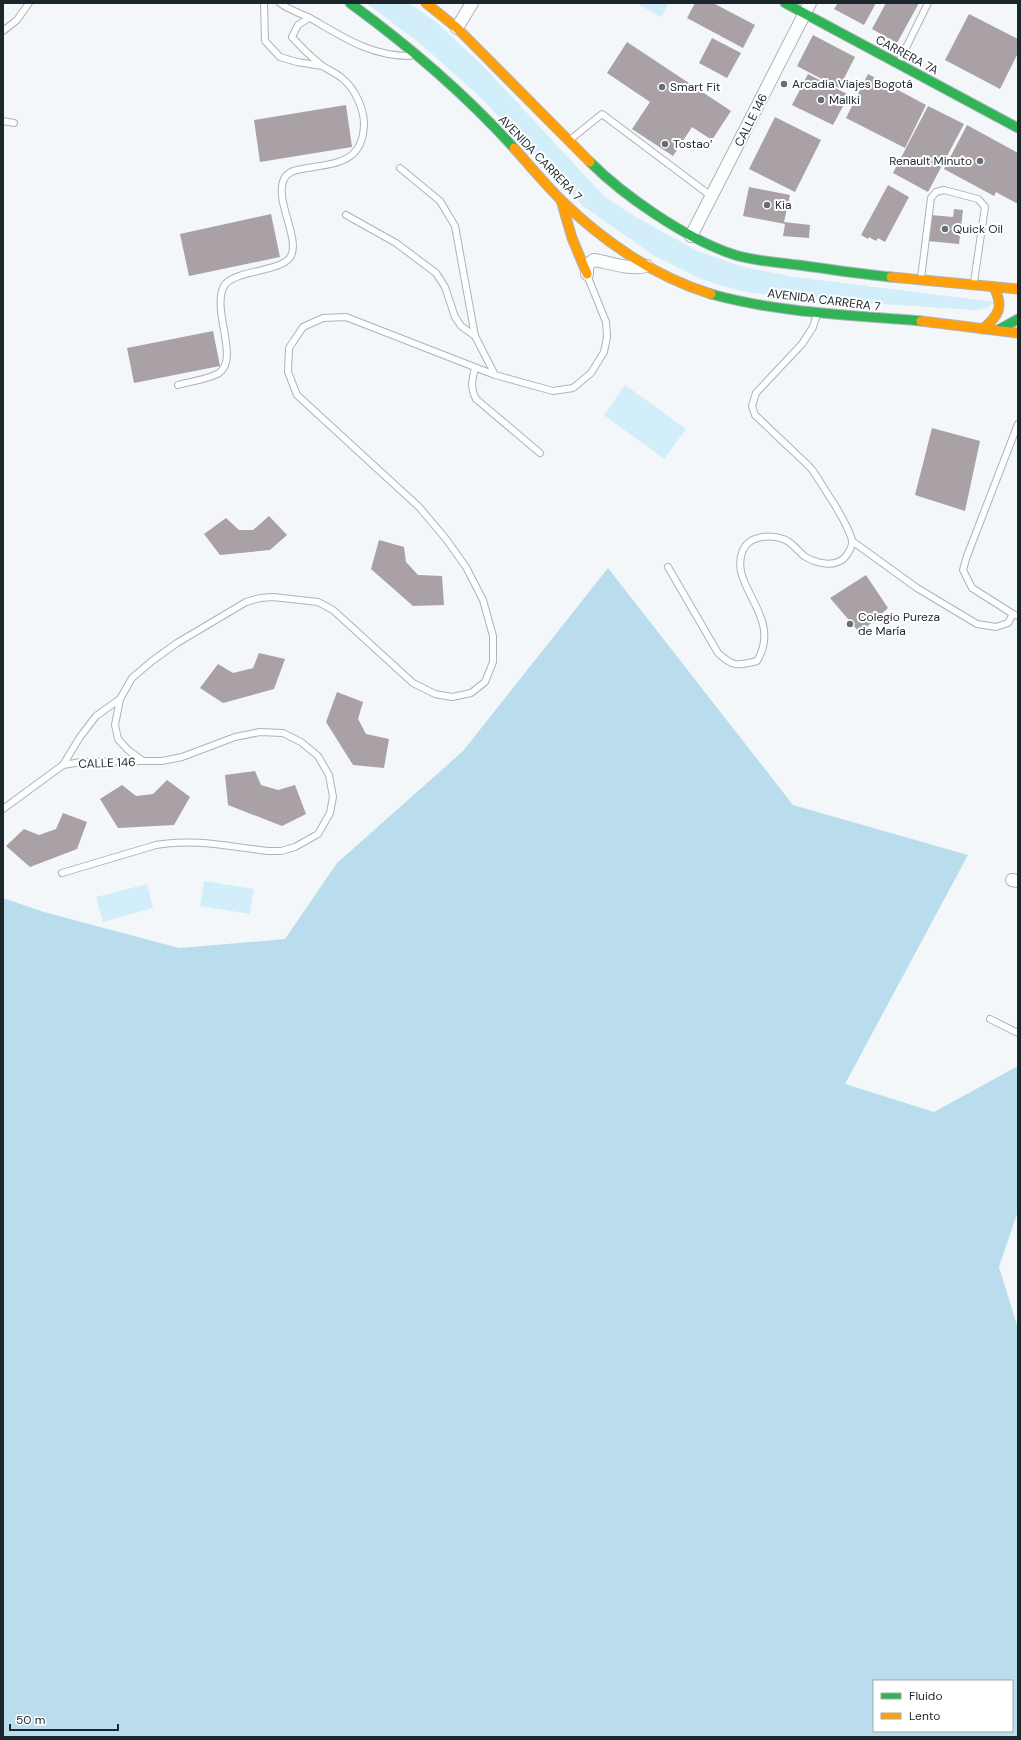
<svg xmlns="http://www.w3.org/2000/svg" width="1021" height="1740" viewBox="0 0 1021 1740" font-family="'DM Sans',sans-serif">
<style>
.green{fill:#d2eefb}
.forest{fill:#badded;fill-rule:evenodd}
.building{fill:#a9a1a6}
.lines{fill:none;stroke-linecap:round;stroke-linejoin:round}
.lane-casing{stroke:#acb4b8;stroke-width:8}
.street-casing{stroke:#acb4b8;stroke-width:14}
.fast-casing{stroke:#acb4b8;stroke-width:11}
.slow-casing{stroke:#acb4b8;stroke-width:11}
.lane{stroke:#fdfefe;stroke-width:6}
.street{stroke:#fdfefe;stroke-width:12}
.fast{stroke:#30b455;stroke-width:9}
.slow{stroke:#ff9f0a;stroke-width:9}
.poi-dot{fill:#666f74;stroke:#fff;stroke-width:1.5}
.labels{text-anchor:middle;stroke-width:4;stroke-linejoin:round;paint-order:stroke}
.street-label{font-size:12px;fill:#1a262c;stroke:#fff}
.poi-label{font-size:12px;fill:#1a262c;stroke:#fff;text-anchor:start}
</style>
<rect width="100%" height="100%" fill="#f3f7f9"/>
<!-- green -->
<g class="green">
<path d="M366,3H409L437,23L484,67L604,196L636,217L697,251L744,267L794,277L995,302L986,308L976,310L787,298L737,290L701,279L653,255L583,206L478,95L422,45Z"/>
<path d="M636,3H669L661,17Z"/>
<path d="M625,385L686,429L664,459L604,415Z"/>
<path d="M204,881L254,889L250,914L200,906Z"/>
<path d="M147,884L153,908L103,922L96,897Z"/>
</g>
<!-- forest -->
<path class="forest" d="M608,568L793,805L968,855L845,1084L934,1112L1018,1066V1211L999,1267L1018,1328V1737H3V898L44,912L179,948L285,939L337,863L463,751ZM874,1681H1012V1731H874Z"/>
<!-- building -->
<g class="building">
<path d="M695,3H713L755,25L743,48L687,18Z"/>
<path d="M838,3H876L864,25L834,9Z"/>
<path d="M886,3H919L897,43L872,29Z"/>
<path d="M969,14L1018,39V53L1000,89L945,60Z"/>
<path d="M813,35L855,57L839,88L797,66Z"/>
<path d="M712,38L741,53L727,78L699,63Z"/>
<path d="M627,42L731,111L712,140L692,127L673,156L632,129L650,102L607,73Z"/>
<path d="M808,74L849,95L833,125L792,105Z"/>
<path d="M868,74L926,105L905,148L846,118Z"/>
<path d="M346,105L352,147L260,162L254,120Z"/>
<path d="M928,106L964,124L928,192L893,173Z"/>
<path d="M775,117L821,140L795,192L749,169Z"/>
<path d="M967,125L1018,153V204L996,192L994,196L944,169Z"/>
<path d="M888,185L909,197L885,242L878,238L876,241L869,237L868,239L861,235Z"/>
<path d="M749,187L790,195L784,222L810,225L809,238L783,236L785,224L743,216Z"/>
<path d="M954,209L963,210L959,244L928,241L931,215L953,217Z"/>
<path d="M271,214L280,257L189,276L180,234Z"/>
<path d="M213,331L220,366L134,383L127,348Z"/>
<path d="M932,428L980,441L965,511L915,495Z"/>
<path d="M269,516L287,535L270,550L220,555L204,534L226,518L239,530H253Z"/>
<path d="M379,540L404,547L406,562L418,575L442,576L444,605L413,606L371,569Z"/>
<path d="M866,575L888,608L860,633L830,598Z"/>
<path d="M259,653L285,659L274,689L223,703L200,688L218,664L233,673L253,668Z"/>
<path d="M337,692L363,702L358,719L366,734L389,739L384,768L353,765L326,722Z"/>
<path d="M255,771L261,785L278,790L295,785L306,814L282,826L228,805L225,775Z"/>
<path d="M167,780L190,797L174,825L118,828L100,799L122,785L136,796L153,794Z"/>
<path d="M63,813L87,822L77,849L30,867L6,846L24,829L39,835L56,829Z"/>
</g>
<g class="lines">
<!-- lane casing -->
<g class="lane-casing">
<g id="lane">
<path d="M264,3L265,41L280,57L297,62L322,66"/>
<path d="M280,3C289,10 300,13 310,18C343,37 370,56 410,56"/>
<path d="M3,31L17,20L29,3"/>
<path d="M899,62L928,3"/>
<path d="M3,121L14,123"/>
<path d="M571,139L602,114L711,196"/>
<path d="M400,168L440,201L455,226L475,336L495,375"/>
<path d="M346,215L396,243L436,273L445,287L455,317L461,326L475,336"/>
<path d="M921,278L931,198L936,192L944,190L978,199L985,207L974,282"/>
<path d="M475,368C472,380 470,387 476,399L540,453"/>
<path d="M178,385C189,382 209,379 219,373C240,358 211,310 224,286C233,270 283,272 291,256C300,237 274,200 284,179C287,172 295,170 302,169C333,163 363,165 364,124C364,109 355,89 343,79C337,73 327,70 320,64C310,56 301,47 292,37L298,25L309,18"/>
<path d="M1018,424L967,556L963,570L972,588L1013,614L1018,616"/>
<path d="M852,541L917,588L977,624L996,627L1008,623L1013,614"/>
<path d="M668,567L718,653C733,667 737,666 757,661C784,616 727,586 743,550C749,536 770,534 783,539C791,541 798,551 804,556C815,563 836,569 846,556C849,552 853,546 852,540C848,526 840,514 833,502C826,492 820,481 813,471C808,464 800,458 794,452C781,440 768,427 755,415L752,406L756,393L802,344L813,327L817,314"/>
<path d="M63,765L80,737L96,716L120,699"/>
<path d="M3,809L63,765L81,762L143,761"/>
<path d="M62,873L156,845C193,838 231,847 268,851H281L295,847L318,834L330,813L333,797L329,775L318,756L301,742L283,733L260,732L235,737L182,757L162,761H143L128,750L118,739L115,725L120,699L132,678L152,661L177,643L246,602L260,598L273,597L318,602L333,610L413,683L435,694L452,697L471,693L485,682L493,662V636L483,600L466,567L446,539L419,507L297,395L288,372L289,348L303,327L323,318L346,317L495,375L553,391L573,388L591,373L604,352L607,337L606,322L587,275"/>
<path d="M990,1019L1018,1033"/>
</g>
</g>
<!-- street casing -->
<g class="street-casing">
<g id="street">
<path d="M457,28L472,3"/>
<path d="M691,236L810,3"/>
<path d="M587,274V265L594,260C613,263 627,270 647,266"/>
<path d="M1012,880L1018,881"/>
</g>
</g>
<!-- fast casing -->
<g class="fast-casing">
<g id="fast">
<path d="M350,3C409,46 465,94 514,148"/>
<path d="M785,3L1018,128"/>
<path d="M590,162C624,196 685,238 732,254C752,261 776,262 798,265C829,269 860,274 891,277"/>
<path d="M711,294C779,313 852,315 921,321"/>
<path d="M998,330L1018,319"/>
</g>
</g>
<!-- slow casing -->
<g class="slow-casing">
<g id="slow">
<path d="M426,3L457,28L590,162"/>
<path d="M514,148C530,166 545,184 562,201C603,241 655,277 711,294"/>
<path d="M561,200L572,238L587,274"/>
<path d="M891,277L1018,289"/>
<path d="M921,321L1018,333"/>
<path d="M983,329C999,315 1004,307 994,287"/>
</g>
</g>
<!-- lane -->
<use href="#lane" class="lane"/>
<!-- street -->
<use href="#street" class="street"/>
<!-- fast -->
<use href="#fast" class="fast"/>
<!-- slow -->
<use href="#slow" class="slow"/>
</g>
<!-- markers -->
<g class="poi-dot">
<circle cx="784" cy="84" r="4"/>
<circle cx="662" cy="87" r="4"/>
<circle cx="821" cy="100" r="4"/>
<circle cx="665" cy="144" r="4"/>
<circle cx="980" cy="161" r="4"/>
<circle cx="767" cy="205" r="4"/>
<circle cx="945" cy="229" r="4"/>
<circle cx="850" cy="624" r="4"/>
</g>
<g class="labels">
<!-- street labels -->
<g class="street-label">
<text transform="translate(907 55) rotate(28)" y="4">CARRERA 7A</text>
<text transform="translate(751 120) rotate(-63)" y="4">CALLE 146</text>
<text transform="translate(540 158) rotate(46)" y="4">AVENIDA CARRERA 7</text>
<text transform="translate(824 300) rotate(7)" y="4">AVENIDA CARRERA 7</text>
<text transform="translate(107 763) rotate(-2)" y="4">CALLE 146</text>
</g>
<!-- poi labels -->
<g class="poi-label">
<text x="792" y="88">Arcadia Viajes Bogotá</text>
<text x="670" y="91">Smart Fit</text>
<text x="829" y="104">Mallki</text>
<text x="673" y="148">Tostao’</text>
<text x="972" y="165" text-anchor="end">Renault Minuto</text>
<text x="775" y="209">Kia</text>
<text x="953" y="233">Quick Oil</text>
<text x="858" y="621">Colegio Pureza<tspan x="858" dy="14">de María</tspan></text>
</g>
</g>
<!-- border -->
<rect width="1021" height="1740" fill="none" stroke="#1a262c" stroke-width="8"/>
<!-- legend -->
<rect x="873" y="1680" width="140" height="52" fill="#ffffff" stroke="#a3a8ab"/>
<rect x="881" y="1693" width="20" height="6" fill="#30b455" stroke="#a3a8ab"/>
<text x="909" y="1700" font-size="12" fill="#1a262c">Fluido</text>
<rect x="881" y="1713" width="20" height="6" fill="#ff9f0a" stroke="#a3a8ab"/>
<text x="909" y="1720" font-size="12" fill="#1a262c">Lento</text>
<!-- scale -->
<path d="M10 1724v6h108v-6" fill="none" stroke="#1a262c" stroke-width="2"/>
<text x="16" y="1724" font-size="12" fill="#1a262c" stroke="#ffffff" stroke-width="3" paint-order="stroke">50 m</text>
</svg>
